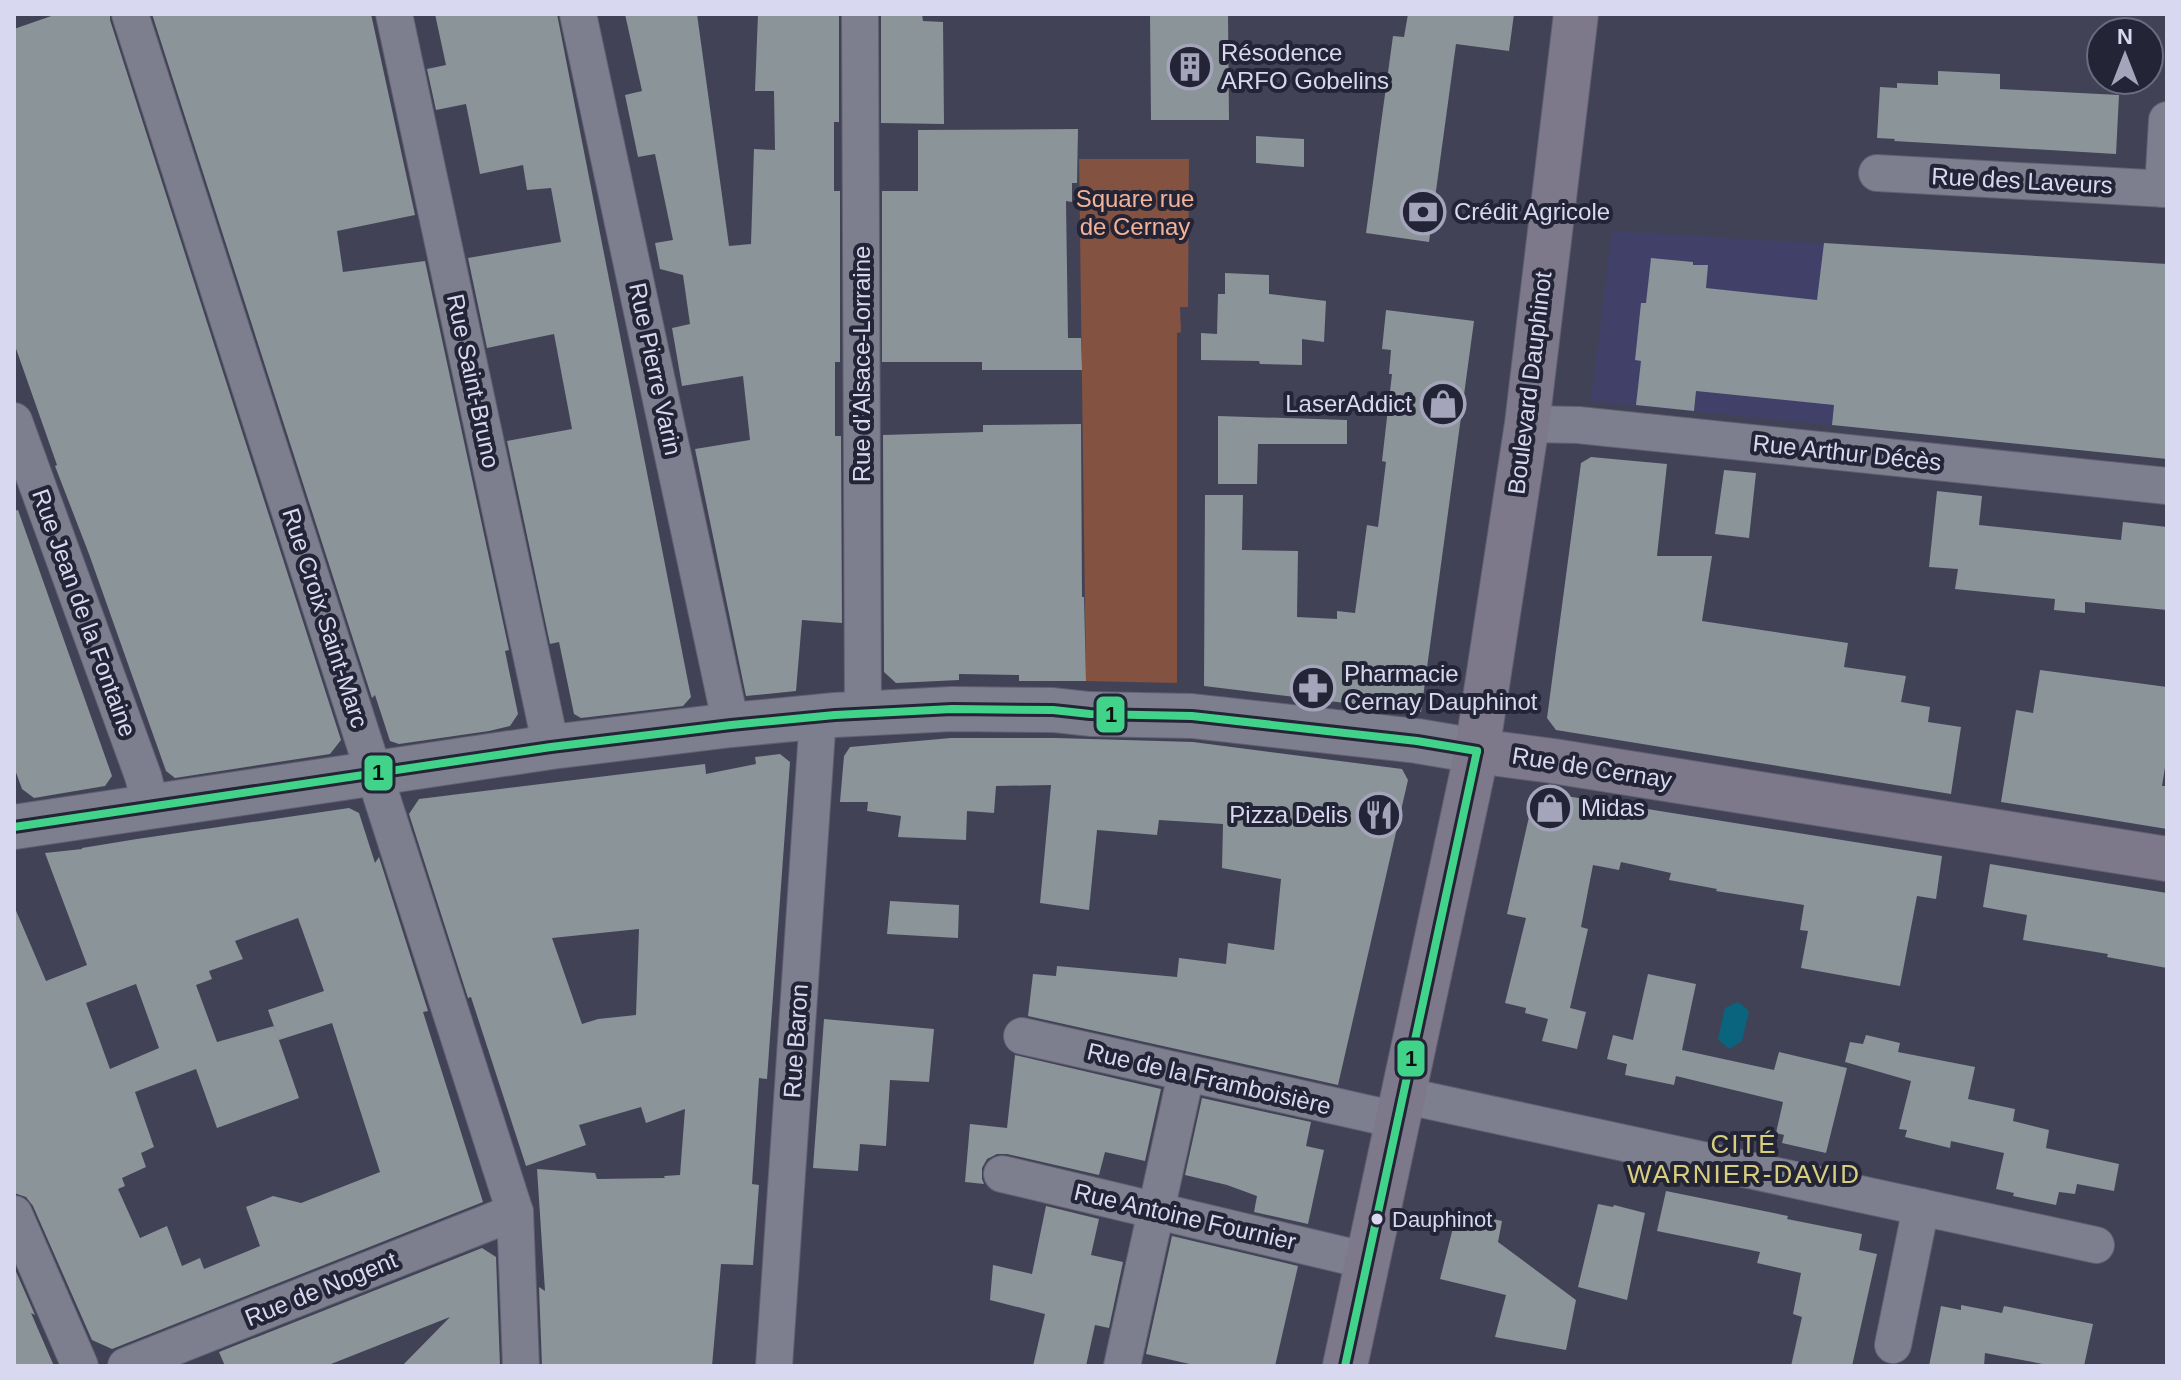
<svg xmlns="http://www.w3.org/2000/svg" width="2181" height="1380" viewBox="0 0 2181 1380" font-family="Helvetica,sans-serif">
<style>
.built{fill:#414069}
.green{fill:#835240}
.water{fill:#0a647d}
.building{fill:#8b9498;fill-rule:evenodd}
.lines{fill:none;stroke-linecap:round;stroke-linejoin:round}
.minor-casing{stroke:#606072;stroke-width:38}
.secondary-casing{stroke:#606072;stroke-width:46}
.primary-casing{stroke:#606072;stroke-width:46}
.minor{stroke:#7d7e8e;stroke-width:36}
.secondary{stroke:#7d7e8e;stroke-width:44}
.primary{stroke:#7d788a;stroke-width:44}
.bus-1-casing{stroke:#232435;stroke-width:14}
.bus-1{stroke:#40d389;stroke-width:8}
.bus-dot{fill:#d8d9f0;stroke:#232435;stroke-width:3}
.labels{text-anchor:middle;stroke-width:8;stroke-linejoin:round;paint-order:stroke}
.bus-label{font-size:22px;fill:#d8d9f0;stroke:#232435;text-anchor:start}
.poi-label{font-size:24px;fill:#d8d9f0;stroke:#232435;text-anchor:start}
.street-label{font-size:24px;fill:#d8d9f0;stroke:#232435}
.park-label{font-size:24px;fill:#f3b399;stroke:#232435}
.neighbourhood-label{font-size:26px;letter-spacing:2px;fill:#d7ce80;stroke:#232435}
.line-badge{stroke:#232435;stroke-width:3}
.pale-badge-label{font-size:22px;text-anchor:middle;font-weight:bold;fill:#111}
</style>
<rect width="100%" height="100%" fill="#424257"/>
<!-- built -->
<path class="built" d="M1612,231L2167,264V459L1591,401Z"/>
<!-- green -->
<path class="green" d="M1079,159H1189L1188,307H1180L1181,332L1177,333V683L1086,681Z"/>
<!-- water -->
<path class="water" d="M1738,1002L1749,1011L1742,1041L1729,1049L1718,1039L1725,1008Z"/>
<!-- building -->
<g class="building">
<path d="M57,14H110V20L341,740L330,754L175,778L166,771L89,554L55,466L57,465L14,343V29Z"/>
<path d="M152,14H371L415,215L337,231L343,272L425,261L509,650L505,651L518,714L510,726L489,731L399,744L390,741L375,695L372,698Z"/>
<path d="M435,14H557L691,697L683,706L581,718L574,714L559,642L550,644L507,441L572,429L554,334L487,348L468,258L561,242L551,188L527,190L523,165L480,174L466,104L436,110L427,69L446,65Z"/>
<path d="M625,14H697L729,246L751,244L754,149L775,150L774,91H755L758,14H839V122H834V191H840V362H835V436H841L842,623L802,620L796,691L746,696L695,449L750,440L743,376L682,386L672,328L690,324L683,275L660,269L655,243L673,240L655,154L638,157L625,95L642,91Z"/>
<path d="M881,14H922L923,21L943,22L944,124L881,123Z"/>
<path d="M1150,14H1228L1229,120H1151Z"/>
<path d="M1408,14H1514L1509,51L1456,44L1429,242L1366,233L1393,36L1404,37Z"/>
<path d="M1938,71L2000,74V89L2119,95L2116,154L1894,141L1895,139L1877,138L1880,87L1897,88V83L1938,85Z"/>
<path d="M1078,129L1077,183H1072V202L1066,201L1068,338H1081L1082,370H982V362H882V191H918V130Z"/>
<path d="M1256,136L1304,139V167L1256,163Z"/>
<path d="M1824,243L2167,264V459L1832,425L1834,405L1696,391L1694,411L1636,405L1641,361L1635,360L1641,303H1646L1651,258L1693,262V265H1708L1706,288L1817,300Z"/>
<path d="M1225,273L1269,275V294L1326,301L1324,342L1302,339V365L1260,364L1259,361L1201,360V333L1217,334L1218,294H1225Z"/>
<path d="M1386,310L1474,321L1421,712L1204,686L1205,495H1243L1242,550L1298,551L1297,617L1337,619V611L1355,613L1367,525L1378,527L1386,462L1382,461L1392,374H1389L1391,350L1382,349Z"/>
<path d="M1218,416L1347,420V444H1258L1257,484H1218Z"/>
<path d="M1081,424L1082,597H1084L1086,681H1019V675L959,674V680L896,683L884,672L883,435L983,432V425Z"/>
<path d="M1591,457L1667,464L1657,556H1712L1702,621L1848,643L1844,667L1906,676L1901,702L1930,707L1928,722L1961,727L1951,794L1556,730L1547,718L1581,463Z"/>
<path d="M1724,470L1756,473L1749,538L1715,534Z"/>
<path d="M1937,491L1982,496L1979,525L2121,540L2123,522L2167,527V610L2085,602V613L2054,610L2055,599L1955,589L1958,569L1929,567Z"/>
<path d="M18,510L112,776L105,786L34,798L22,789L14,767V511Z"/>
<path d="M2040,670L2167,687V755L2162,786H2167V829L2001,802L2016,710L2033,713Z"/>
<path d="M951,738H1056L1193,742L1402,769L1408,780L1338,1085L1028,1016L1033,974L1056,976L1057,966L1177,977L1179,958L1226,964L1228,943L1274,950L1281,879L1222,868L1223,824L1159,820L1157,835L1097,830L1089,910L1040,903L1051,785L996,786L994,813L967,811L966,840L898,837L901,816L867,811L868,802H840L844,756L850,747Z"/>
<path d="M780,754L790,762L767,1079L759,1078L752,1184L759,1185L753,1265L721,1264L712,1366H542L539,1287L545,1291L537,1169L595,1173L597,1179L665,1178L664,1176L680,1175L685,1109L646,1123L641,1107L579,1125L586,1145L526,1166L471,997L468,998L409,814L419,799L705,764L706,774L756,764L755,757ZM639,929L636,1015L598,1019L582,1024L552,938Z"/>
<path d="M1541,792L1942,856L1936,899L1917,896L1900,986L1801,968L1808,931L1800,930L1804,905L1716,891L1717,889L1669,880L1671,873L1621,862L1619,870L1593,865L1581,927L1588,929L1570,1008L1586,1012L1577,1049L1542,1041L1548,1019L1525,1013L1526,1008L1505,1003L1526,918L1507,914L1533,799Z"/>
<path d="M349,808L359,813L375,863L379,857L428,1011L423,1012L483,1202L112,1349L92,1340L33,1206L26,1197L14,1193V906L46,981L87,965L45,853L82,849V848L137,839ZM298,918L324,991L268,1010L279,1040L332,1023L380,1172L301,1203L273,1196L246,1207L260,1246L204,1269L200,1258L182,1266L167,1226L140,1238L118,1189L125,1186L122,1178L146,1167L141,1153L154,1147L135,1092L196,1069L217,1128L299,1098L274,1026L217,1042L196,985L212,979L209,971L243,959L235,941ZM136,984L159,1048L110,1069L86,1003Z"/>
<path d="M1990,864L2167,893V968L2107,957L2108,954L2023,940L2027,915L1983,907Z"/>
<path d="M890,901L959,905L958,938L887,934Z"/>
<path d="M1648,974L1696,984L1682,1050L1774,1070L1779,1052L1847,1068L1826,1153L1782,1143L1784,1135L1776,1133L1783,1102L1676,1076L1674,1085L1625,1075L1627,1064L1607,1059L1613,1035L1633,1040Z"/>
<path d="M824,1019L934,1029L929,1082L890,1080L886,1146L860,1144L858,1171L813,1168Z"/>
<path d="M1866,1035L1900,1043L1898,1052L1975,1067L1968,1099L2015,1109L2013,1121L2049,1130L2046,1148L2119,1164L2114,1191L2077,1184L2075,1194L2059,1192L2056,1205L2013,1196L2014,1193L1996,1189L2004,1153L1951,1141L1950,1148L1905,1137L1907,1130L1899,1129L1911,1081L1845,1062L1850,1042L1863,1044Z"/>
<path d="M1015,1055L1161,1089L1145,1161L1105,1152L1099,1175L1007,1154H997L987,1159L982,1168V1179L984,1184L965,1182L970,1124L1007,1128Z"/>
<path d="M1202,1098L1311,1122L1306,1146L1324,1150L1308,1224L1254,1212L1257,1196L1227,1185L1185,1175Z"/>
<path d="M1666,1191L1788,1216L1787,1219L1862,1234L1859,1250L1877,1254L1852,1366H1791L1802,1317L1793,1314L1801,1273L1757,1263L1760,1252L1657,1231Z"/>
<path d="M1598,1204L1613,1207L1614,1205L1645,1213L1627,1300L1578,1287Z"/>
<path d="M1046,1206L1099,1219L1091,1255L1123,1262L1109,1328L1095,1325L1086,1366H1033L1045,1314L990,1300L993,1265L1032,1274Z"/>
<path d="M1476,1215L1502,1221L1498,1242L1576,1300L1566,1350L1495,1337L1506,1295L1440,1279L1456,1216L1474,1221Z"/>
<path d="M1172,1236L1298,1266L1275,1366H1198L1146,1354Z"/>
<path d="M482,1248L496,1257L500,1366H402L450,1317L326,1366H225L219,1352Z"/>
<path d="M14,1267L35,1315L31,1313L54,1366H14Z"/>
<path d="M1961,1305L2002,1313L2004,1306L2093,1324L2084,1366H2053L1985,1353L1984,1366H1929L1941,1306L1961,1310Z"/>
</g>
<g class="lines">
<!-- minor casing -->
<g class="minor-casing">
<g id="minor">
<path d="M130,14L515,1212L521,1366"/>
<path d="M394,14L551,747"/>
<path d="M578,14L731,725"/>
<path d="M860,14L863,714"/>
<path d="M1877,173L2167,189"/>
<path d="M2163,189L2167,120"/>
<path d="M14,421L143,776L151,806"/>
<path d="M1527,424L1578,425L2167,486"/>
<path d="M1022,1036L1397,1120"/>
<path d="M1402,1095L2096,1245"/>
<path d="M1002,1174L1368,1261"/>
<path d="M14,1214L80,1366"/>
<path d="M1893,1345L1921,1207"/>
<path d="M126,1366L515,1212"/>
<path d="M774,1366L818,716"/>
<path d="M1122,1366L1186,1074"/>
</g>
</g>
<!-- secondary casing -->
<g class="secondary-casing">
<path id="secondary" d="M14,827L551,747L731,725L835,715L952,709L1053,710L1090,714L1192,716L1417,741L1477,751"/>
</g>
<!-- primary casing -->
<g class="primary-casing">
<g id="primary">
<path d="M1477,751L1553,761L2167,859"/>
<path d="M1345,1366L1477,751L1527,424L1576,14"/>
</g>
</g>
<!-- minor -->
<use href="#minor" class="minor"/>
<!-- secondary -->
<use href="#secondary" class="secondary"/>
<!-- primary -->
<use href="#primary" class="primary"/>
<!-- bus-1 casing -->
<g class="bus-1-casing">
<g id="bus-1">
<path d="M14,827L551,747L731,725L835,715L952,709L1053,710L1090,714L1192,716L1417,741L1477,751"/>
<path d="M1345,1366L1477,751"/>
</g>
</g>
<!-- bus-1 -->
<use href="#bus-1" class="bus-1"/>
</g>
<!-- icons -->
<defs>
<g id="building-ring" transform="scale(2.3)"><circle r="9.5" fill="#232435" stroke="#a4a4ba" stroke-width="1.5"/><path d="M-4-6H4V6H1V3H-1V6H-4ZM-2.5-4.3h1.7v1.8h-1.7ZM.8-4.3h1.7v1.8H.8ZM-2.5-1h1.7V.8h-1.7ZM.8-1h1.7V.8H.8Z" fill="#a4a4ba"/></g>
<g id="bank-ring" transform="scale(2.3)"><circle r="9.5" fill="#232435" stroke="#a4a4ba" stroke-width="1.5"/><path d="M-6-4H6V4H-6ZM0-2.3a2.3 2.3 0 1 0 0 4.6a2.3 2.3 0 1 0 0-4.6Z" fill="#a4a4ba"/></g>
<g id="shop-ring" transform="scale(2.3)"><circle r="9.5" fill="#232435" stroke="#a4a4ba" stroke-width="1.5"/><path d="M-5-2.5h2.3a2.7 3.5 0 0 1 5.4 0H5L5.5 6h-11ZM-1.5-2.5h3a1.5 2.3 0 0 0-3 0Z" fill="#a4a4ba"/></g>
<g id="pharmacy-ring" transform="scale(2.3)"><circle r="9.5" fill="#232435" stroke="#a4a4ba" stroke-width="1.5"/><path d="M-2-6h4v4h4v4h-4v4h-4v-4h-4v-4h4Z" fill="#a4a4ba"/></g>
<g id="restaurant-ring" transform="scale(2.3)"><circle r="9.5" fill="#232435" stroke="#a4a4ba" stroke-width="1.5"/><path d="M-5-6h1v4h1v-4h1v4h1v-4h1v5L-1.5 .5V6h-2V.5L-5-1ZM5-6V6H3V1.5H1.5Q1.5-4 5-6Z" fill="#a4a4ba"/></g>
</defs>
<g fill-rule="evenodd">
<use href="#building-ring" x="1190" y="67"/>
<use href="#bank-ring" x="1423" y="212"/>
<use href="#shop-ring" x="1443" y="404"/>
<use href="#pharmacy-ring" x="1313" y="688"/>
<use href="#shop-ring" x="1550" y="808"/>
<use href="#restaurant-ring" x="1379" y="815"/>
</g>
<!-- markers -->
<circle class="bus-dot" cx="1377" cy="1219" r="7"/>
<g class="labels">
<!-- bus labels -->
<g class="bus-label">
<text x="1392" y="1227">Dauphinot</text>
</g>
<!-- poi labels -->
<g class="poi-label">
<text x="1221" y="61">Résodence<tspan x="1221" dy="28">ARFO Gobelins</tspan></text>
<text x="1454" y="220">Crédit Agricole</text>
<text x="1412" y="412" text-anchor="end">LaserAddict</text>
<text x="1344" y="682">Pharmacie<tspan x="1344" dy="28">Cernay Dauphinot</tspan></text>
<text x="1581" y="816">Midas</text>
<text x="1348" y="823" text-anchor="end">Pizza Delis</text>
</g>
<!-- street labels -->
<g class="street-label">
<text transform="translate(2022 181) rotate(3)" y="8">Rue des Laveurs</text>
<text transform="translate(862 364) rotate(-90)" y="8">Rue d'Alsace-Lorraine</text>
<text transform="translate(655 369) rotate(78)" y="8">Rue Pierre Varin</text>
<text transform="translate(473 381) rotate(78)" y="8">Rue Saint-Bruno</text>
<text transform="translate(1530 383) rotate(-83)" y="8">Boulevard Dauphinot</text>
<text transform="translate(1847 453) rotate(6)" y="8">Rue Arthur Décès</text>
<text transform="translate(84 613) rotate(70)" y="8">Rue Jean de la Fontaine</text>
<text transform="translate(325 618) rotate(72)" y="8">Rue Croix Saint-Marc</text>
<text transform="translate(1592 768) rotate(9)" y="8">Rue de Cernay</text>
<text transform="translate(796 1041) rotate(-86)" y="8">Rue Baron</text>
<text transform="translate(1209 1079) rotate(13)" y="8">Rue de la Framboisière</text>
<text transform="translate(1185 1217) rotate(13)" y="8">Rue Antoine Fournier</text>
<text transform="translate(321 1289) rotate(-22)" y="8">Rue de Nogent</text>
</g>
<!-- park labels -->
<g class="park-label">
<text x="1135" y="207">Square rue<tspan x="1135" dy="28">de Cernay</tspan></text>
</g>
<!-- neighbourhood labels -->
<g class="neighbourhood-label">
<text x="1744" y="1153">CITÉ<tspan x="1744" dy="30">WARNIER-DAVID</tspan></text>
</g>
</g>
<g class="line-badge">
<rect x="1095" y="695" width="31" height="39" rx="8" fill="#40d389"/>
<rect x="363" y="754" width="31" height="38" rx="8" fill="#40d389"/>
<rect x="1396" y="1039" width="30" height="39" rx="8" fill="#40d389"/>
</g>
<g class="pale-badge-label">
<text x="1111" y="722">1</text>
<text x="378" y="780">1</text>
<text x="1411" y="1066">1</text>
</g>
<!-- border -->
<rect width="2181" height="1380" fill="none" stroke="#d8d9f0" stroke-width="32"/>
<!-- north arrow -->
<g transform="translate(2125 56)"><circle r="38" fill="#232435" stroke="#6b6c80" stroke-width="2"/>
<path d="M0-6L14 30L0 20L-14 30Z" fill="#a4a4ba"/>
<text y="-12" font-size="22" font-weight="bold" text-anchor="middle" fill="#d8d9f0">N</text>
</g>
</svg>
